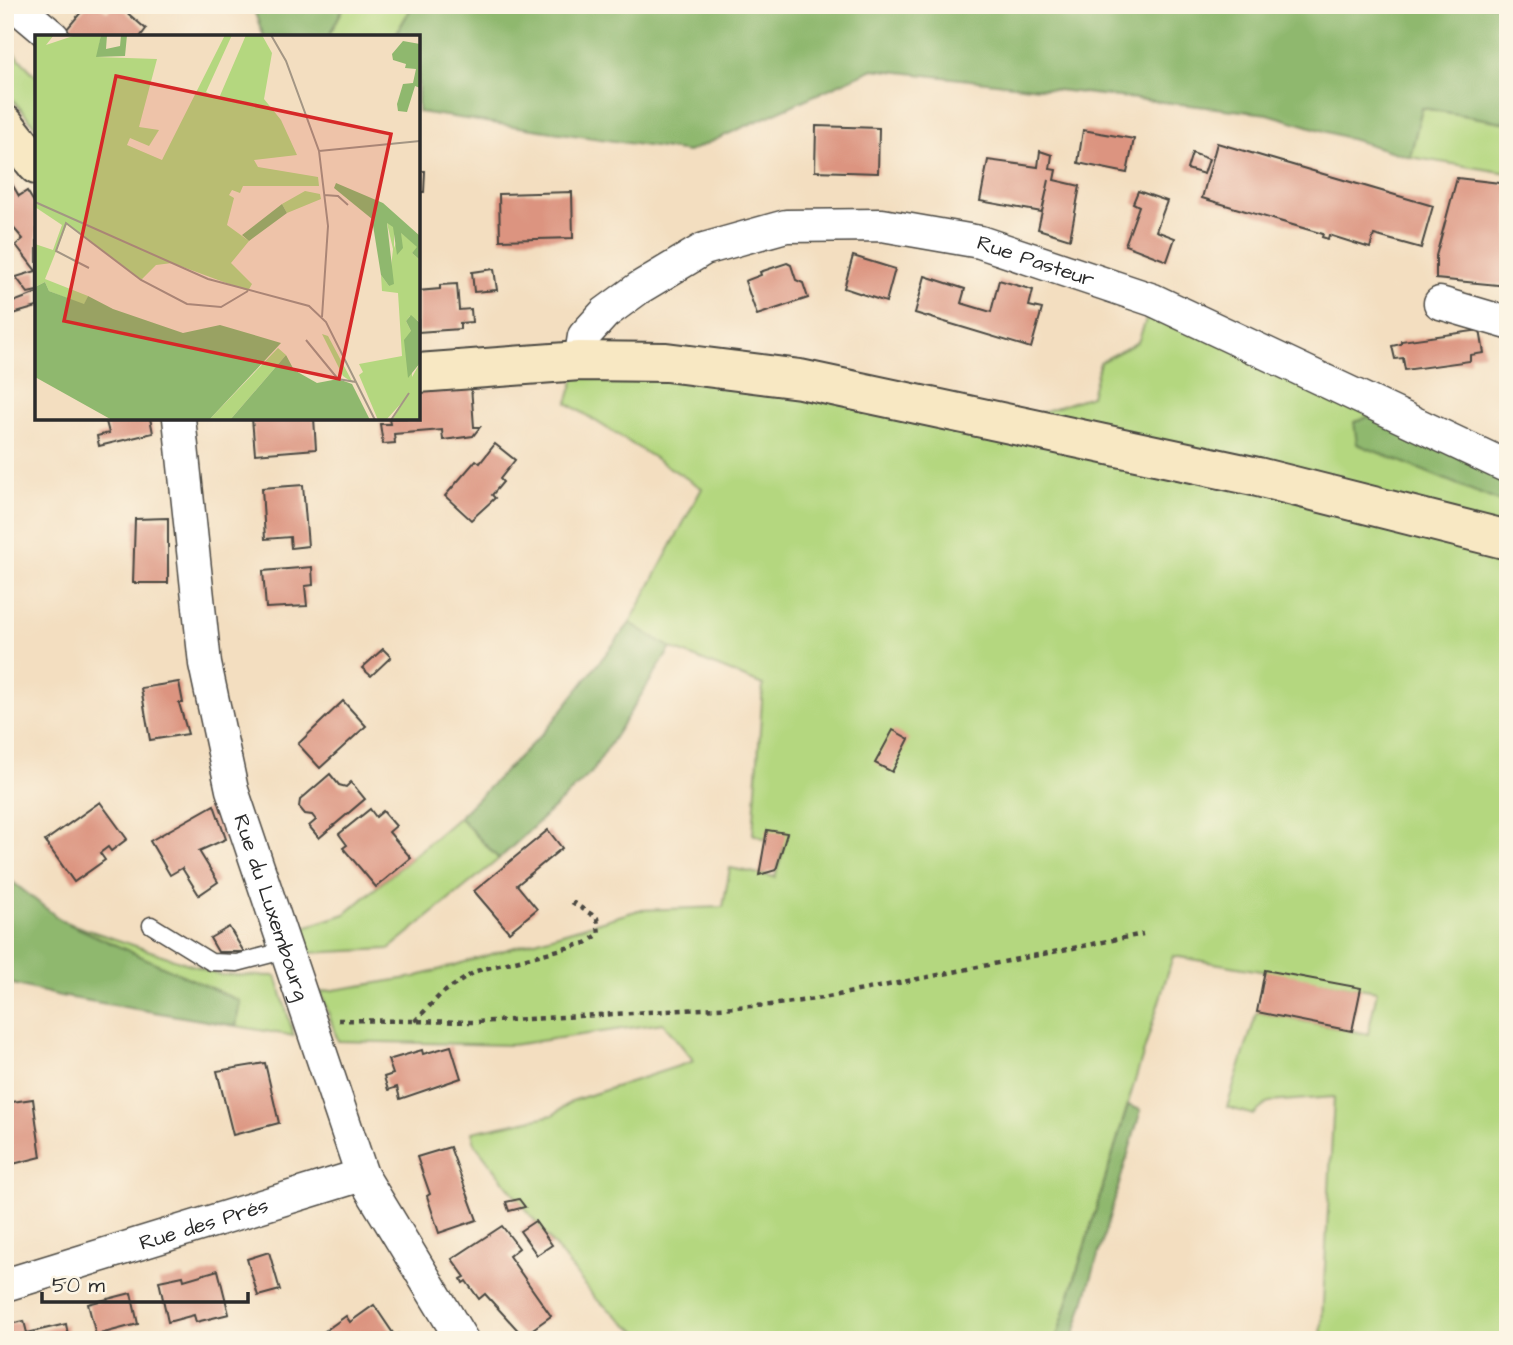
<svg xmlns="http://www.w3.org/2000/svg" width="1513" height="1345" viewBox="0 0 1513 1345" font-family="'Architects Daughter',sans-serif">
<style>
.green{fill:#b4d77f;stroke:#708155;stroke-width:2}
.forest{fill:#8fb86e;stroke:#5d724c;stroke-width:2}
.building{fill:#dc9480}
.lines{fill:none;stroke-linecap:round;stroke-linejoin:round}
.lane-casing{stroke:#494641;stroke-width:19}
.street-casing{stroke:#494641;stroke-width:35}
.secondary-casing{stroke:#494641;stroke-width:42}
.path{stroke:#494641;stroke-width:4.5;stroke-dasharray:5 5;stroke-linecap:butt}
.lane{stroke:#fff;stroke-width:16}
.street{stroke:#fff;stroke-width:32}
.secondary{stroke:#f8e8c3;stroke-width:38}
.labels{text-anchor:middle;stroke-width:7;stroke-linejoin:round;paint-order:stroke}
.street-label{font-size:21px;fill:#2b2b2b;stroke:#fcf5e5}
.inset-road{fill:none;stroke:#a39684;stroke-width:2}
.view{fill:#d62828;fill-opacity:0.15;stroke:#d62828;stroke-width:3.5}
.inset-edge{fill:none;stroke:#2b2b2b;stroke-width:3.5}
</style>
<rect width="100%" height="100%" fill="#fcf5e5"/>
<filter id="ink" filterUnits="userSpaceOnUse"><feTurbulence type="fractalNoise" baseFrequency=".0143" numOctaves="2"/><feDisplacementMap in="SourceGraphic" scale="14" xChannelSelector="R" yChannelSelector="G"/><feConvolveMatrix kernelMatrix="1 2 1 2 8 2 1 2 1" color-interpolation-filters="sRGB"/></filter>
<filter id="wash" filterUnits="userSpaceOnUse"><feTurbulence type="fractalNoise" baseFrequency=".00686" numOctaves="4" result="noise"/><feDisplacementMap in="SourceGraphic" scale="28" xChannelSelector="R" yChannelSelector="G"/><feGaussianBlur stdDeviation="1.57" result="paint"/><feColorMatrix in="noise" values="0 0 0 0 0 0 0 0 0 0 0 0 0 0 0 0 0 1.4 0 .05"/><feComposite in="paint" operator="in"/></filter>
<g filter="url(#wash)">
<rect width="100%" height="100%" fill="#f3dec0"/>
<!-- green -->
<g class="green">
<path d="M345,5H413L394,37H328Z"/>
<path d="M5,44L37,77V128L5,91Z"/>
<path d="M1422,108L1508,123V173L1410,157Z"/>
<path d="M1153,300L1508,467V1340H1321L1334,1097L1269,1102L1253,1115L1227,1107L1257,1012L1368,1034L1377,991L1173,956L1056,1340H647L595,1298L475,1144L472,1132L553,1115L572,1101L694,1061L663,1023L512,1045L338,1041L321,992L415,977L639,910L723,907L730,868L775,877L784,847L753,834L763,685L671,648L630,623L702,488L567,403L580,361L1006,424L1091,396L1100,362L1138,342Z"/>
<path d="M459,817L499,859L389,949L307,953L299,929L345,914Z"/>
<path d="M62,921L221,975L276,976L294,1036L236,1026L240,1001Z"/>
</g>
<!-- forest -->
<g class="forest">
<path d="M252,5H345L328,37H264Z"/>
<path d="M413,5H1508V123L1422,108L1410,157L1268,114L873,69L688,152L418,112V37H394Z"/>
<path d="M1373,415L1508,481V505L1357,444L1354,422Z"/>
<path d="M630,623L671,648L592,772L499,859L459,817L547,729Z"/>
<path d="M5,871L9,879L62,921L240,1001L236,1026L60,996L5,982Z"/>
<path d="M1128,1105L1141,1110L1073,1340H1056Z"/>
</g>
<g id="blocks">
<!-- building -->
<g class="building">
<path d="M87,5H99L107,12L113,5H118L146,29L140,37H75L66,30Z"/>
<path d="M816,126L879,128L878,173L815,171Z"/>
<path d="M1083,130L1134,139L1127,173L1078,163Z"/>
<path d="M1217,143L1433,206L1421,248L1374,235L1370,248L1329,235L1328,239L1322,237L1323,234L1202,198Z"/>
<path d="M1040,151L1052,155L1050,169L1056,170L1054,180L1080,186L1070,239L1038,229L1049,180L1042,212L980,201L988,160L1038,167Z"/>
<path d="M1192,153L1209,159L1204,174L1187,169Z"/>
<path d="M418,171H425L424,192H418Z"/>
<path d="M5,172L19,196L27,191L37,207V291L28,293L16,277L36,271L16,245L23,239L11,225L5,228Z"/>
<path d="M1457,178L1508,184V286L1436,279V256Z"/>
<path d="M1138,191L1167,201L1156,231L1175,238L1167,261L1125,245L1139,206L1133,203Z"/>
<path d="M572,192L573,238L500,240L499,194Z"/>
<path d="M853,256L895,269L886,302L844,288Z"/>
<path d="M787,263L791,265L796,280L803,283L808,298L757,315L745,281L761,275L760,272Z"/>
<path d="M494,269L497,290L474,292L472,272Z"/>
<path d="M925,276L965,289L961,303L991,312L999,280L1033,290L1029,306L1042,309L1031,348L915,313Z"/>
<path d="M457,284L459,310L471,309L472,322L460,323V329L418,332V291L440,289V285Z"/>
<path d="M37,293V307L13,314L8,304Z"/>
<path d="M1480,330L1484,353L1470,355V361L1405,370L1403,358L1395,359L1392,346L1401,344V341Z"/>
<path d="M471,386L474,427H480L473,436L443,440L442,430L394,434L395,443L383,444L380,424H390L389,418H418V389Z"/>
<path d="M105,418H150L153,433L99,446L97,436L109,433Z"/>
<path d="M252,418H314L316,449L255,454Z"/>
<path d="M495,444L515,460L500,479L503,482L492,495L495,498L471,520L445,496L476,460L480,463Z"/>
<path d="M303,485L308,546L291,548L290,537L265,539L262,488Z"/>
<path d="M168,518V583H133L135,519Z"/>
<path d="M312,567L313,585L305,586L307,606L266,608L263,571Z"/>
<path d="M383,649L391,657L371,676L362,668Z"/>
<path d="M179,682L183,703H179L188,734L150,740L141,688Z"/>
<path d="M343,701L366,726L320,768L298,744Z"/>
<path d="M893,730L909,739L892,772L875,763Z"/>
<path d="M330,774L339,785L346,787L351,782L365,799L319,838L309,826L316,820L312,815L305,814L299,807L300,800Z"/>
<path d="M100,802L127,839L111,851L108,847L100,853L105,860L74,882L45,841Z"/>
<path d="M214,805L226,839L199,851L218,882L199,895L182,868L170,875L150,841Z"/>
<path d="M370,809L376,817L383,811L396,826L389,832L411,858L376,887L343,848L347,845L339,834Z"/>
<path d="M548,830L562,848L517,885L537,909L509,932L474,891Z"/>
<path d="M767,830L787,833L776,870L759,875Z"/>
<path d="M229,927L244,952H218L210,938Z"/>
<path d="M1265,970L1361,988L1352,1031L1257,1012Z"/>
<path d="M451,1046L461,1078L400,1099L397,1087L388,1090L384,1077L393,1074L388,1060L422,1050L423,1054Z"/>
<path d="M265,1063L279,1123L233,1135L217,1071Z"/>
<path d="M33,1099L41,1157L5,1166V1103Z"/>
<path d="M450,1147L477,1220L439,1233L427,1196L430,1194L417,1157Z"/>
<path d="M519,1199L525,1207L509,1211L506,1202Z"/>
<path d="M535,1221L552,1245L537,1255L520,1231Z"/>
<path d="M502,1226L519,1248L509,1256L551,1316L523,1336L485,1294L479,1299L466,1281L463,1283L461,1279L465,1277L452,1259Z"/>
<path d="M269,1252L280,1290L258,1296L247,1259Z"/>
<path d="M218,1270L229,1314L196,1322L194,1315L168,1322L159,1281L183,1276L184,1280Z"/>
<path d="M131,1293L138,1324L96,1335L88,1304Z"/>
<path d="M374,1305L395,1336L398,1334L402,1340H331L325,1331L346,1316L350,1322Z"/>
<path d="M24,1321L27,1333L66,1324L69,1340H5V1325Z"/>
</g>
</g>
</g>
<g filter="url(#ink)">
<use href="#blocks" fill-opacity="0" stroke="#494641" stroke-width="2"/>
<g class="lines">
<!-- lane casing -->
<g class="lane-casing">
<path id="lane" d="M151,925L211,962L237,963L287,950"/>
</g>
<!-- street casing -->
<g class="street-casing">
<g id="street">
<path d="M15,5L53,37"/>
<path d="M1440,303L1508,323"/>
<path id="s1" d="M580,361L584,336L605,313L639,288L704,249L786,226L882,225L980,242L1153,300L1508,467"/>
<path id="s2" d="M179,418L205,664L232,790L362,1175L462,1340"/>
<path id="s3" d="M5,1285L362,1175"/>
</g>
</g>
<!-- secondary casing -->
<g class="secondary-casing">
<g id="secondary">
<path d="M5,125L37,165"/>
<path d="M418,373L580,361L666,362L800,379L1258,477L1508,540"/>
</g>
</g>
<!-- path -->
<g class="path">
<path d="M338,1020L476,1022L770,1005L823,998L1143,934"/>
<path d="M415,1021L441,994L476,971L586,943L599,934L597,918L572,902"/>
</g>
<!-- lane -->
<use href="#lane" class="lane"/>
<!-- street -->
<use href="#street" class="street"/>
<!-- secondary -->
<use href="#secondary" class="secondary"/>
</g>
</g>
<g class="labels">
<!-- street labels -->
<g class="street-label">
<text dy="7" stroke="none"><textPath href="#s1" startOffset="514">Rue Pasteur</textPath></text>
<text dy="7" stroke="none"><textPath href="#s2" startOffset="500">Rue du Luxembourg</textPath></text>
<text dy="7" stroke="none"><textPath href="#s3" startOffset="208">Rue des Prés</textPath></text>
</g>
</g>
<!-- overview -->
<g transform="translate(35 35)">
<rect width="385" height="385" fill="#f3dec0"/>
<path d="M0,0H19L11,10L41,0H66L62,22L122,24L104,92L124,95L114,111L95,103L92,110L127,125L190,0H197L171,57L184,63L211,0H227L237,18L229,64L246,85L262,120L219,125L223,132L283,142L284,151H208L205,158L197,155L194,160L199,163L192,190L214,206L196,228L217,249L213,256L137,228L121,230L106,245L32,189L10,244L53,261L49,270L14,256L10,247L0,252V209L18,215L27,190L0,172ZM270,156L285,159L286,164L252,178L247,169ZM352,188L359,191V213L365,197L383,212L377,218L385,225V287L375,281L371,286L376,296L377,342L385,328V385H357L371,363L351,385H343L324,340L328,337L324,329L367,321L363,258L347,256L346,240L354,251L358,214ZM287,299L293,301L318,348L308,341ZM243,313L251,320L195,385H174Z" fill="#b4d77f"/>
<path d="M66,0H72L71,14L85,11L86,0H92L90,21L61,22ZM368,6L385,9V53L380,51L372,77L363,76L362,69L368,49L378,48L381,34L370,33L371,29L358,25L357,19ZM301,148L348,168L385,201V225L377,218L382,212L366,198L368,213L362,220L358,192L352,188L359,249L354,251L346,240L337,184L299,153ZM247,169L252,178L214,206L207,200ZM10,247L14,256L49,269L53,261L78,274L148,298L185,290L246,308L174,385H77L0,342V252ZM376,280L385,288V328L373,343L369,305L376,296L371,286ZM251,320L259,335L282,348L303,344L317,349L335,385H195Z" fill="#8fb86e"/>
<path class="inset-road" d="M236,0L251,26L284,116L293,191L287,282M284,116L385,106M289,160L303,161L313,170M0,167L173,244L274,271L291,287L340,385M54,233L21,216L31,188L106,245L152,269L186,272L213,256M271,305L303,344L321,347M356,385L374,358"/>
<path class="view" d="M81,41L356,99L304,344L29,286Z"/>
<rect width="385" height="385" class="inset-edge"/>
</g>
<!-- margin -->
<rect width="1513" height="1345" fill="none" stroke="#fcf5e5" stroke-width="28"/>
<!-- scale -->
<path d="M42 1292v10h206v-10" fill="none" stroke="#2b2b2b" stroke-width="3.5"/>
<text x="52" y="1292" font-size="21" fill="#2b2b2b" stroke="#fcf5e5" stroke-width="5" paint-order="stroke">50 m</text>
</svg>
